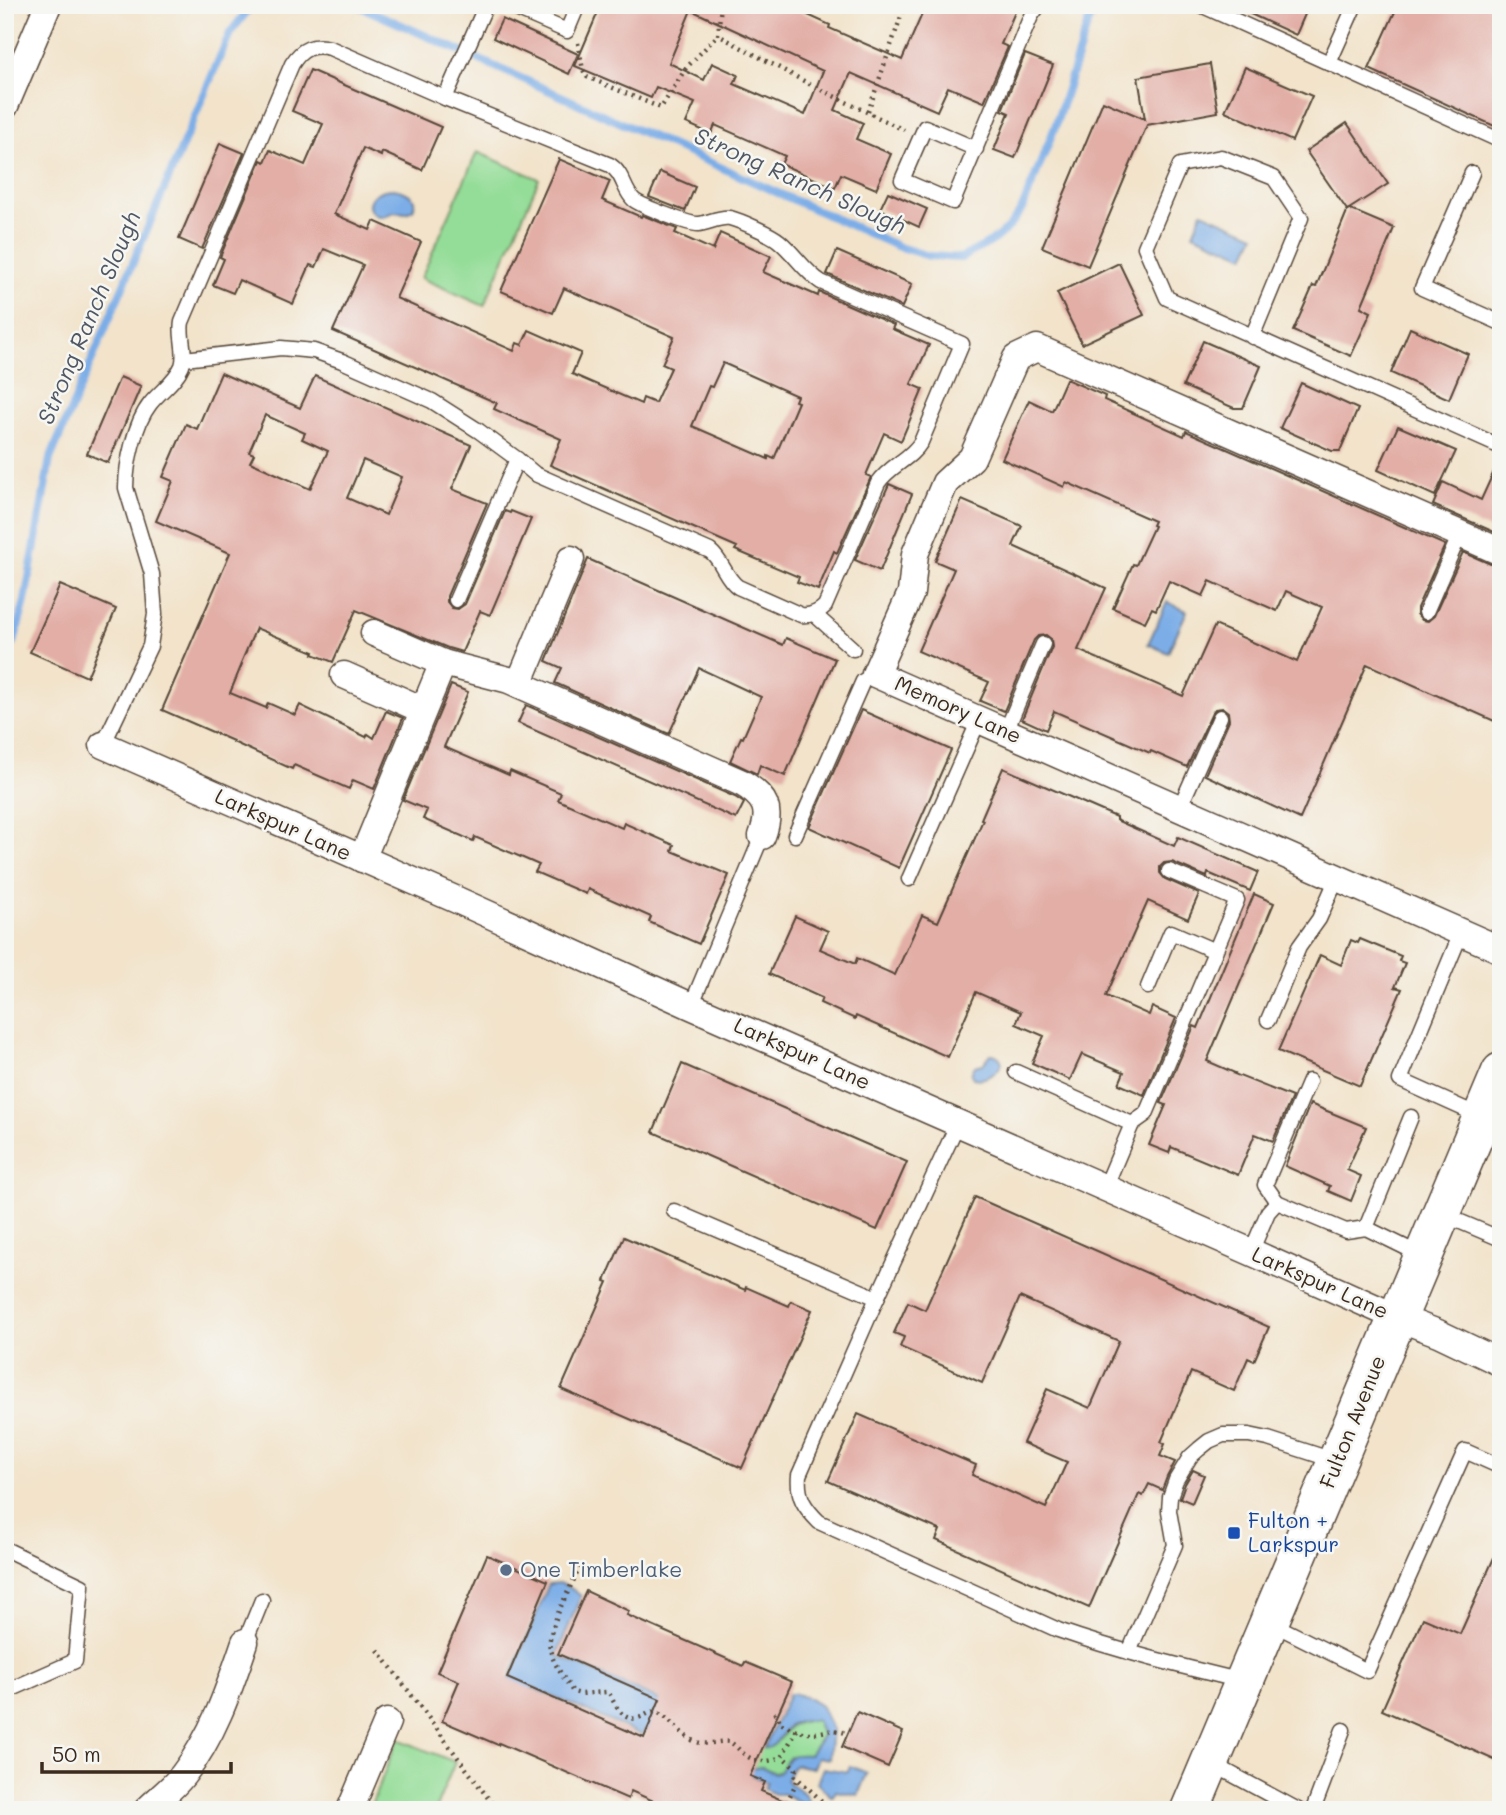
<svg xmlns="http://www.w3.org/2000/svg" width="1506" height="1815" viewBox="0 0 1506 1815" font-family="Mali,sans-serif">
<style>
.green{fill:#94dd98;stroke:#68845b;stroke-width:2}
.water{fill:#7bade7;stroke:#5b6c82;stroke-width:2;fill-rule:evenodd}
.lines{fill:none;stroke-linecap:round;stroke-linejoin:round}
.stream{stroke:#7bade7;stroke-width:8}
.building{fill:#e2aea6;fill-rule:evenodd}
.service-casing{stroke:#564638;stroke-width:17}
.minor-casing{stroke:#564638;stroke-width:29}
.secondary-casing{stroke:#564638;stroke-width:41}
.path{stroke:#564638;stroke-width:4.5;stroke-dasharray:2 5;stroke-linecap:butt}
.service{stroke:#fff;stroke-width:14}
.minor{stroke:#fff;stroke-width:26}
.secondary{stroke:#fff;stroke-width:38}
.transit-dot{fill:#1a4fb4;stroke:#f6f6f2;stroke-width:2.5}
.service-dot{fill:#5c6f8a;stroke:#f6f6f2;stroke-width:2.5}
.labels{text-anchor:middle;stroke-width:5;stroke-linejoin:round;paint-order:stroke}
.street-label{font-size:21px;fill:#3b2a1e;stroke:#f6f6f2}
.transit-label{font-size:21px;fill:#164399;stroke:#f6f6f2;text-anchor:start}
.service-label{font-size:21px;fill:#4e5e75;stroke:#f6f6f2;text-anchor:start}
.water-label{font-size:23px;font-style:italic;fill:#515864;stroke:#f6f6f2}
</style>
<rect width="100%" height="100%" fill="#f6f6f2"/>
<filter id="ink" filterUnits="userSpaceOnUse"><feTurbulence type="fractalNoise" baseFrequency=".0143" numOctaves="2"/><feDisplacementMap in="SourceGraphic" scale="14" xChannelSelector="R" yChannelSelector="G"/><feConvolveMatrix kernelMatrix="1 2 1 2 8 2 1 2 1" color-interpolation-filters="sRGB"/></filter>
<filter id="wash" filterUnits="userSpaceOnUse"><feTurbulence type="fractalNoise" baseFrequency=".00686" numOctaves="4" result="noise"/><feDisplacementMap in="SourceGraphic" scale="28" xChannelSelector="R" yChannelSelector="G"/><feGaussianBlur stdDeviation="1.57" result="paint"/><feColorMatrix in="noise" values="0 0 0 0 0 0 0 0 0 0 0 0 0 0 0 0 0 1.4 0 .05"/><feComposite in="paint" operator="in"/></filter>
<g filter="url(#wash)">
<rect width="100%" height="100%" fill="#f2e3ca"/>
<!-- green -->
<g class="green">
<path d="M477,152L539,179L484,306L421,278Z"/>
<path d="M815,1720L817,1722L822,1736L809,1755L775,1773L762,1767L750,1769L761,1748L780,1739L791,1725L805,1721Z"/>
<path d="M398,1739L455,1762L435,1810H369Z"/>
</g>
<!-- water -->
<g class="water">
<path d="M394,189C405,191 419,196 413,210L406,213L394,212L383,217C373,216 364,207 372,197C377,191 387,189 394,189Z"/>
<path d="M1202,212L1255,235L1245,256L1193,234Z"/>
<path d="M1167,602L1187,611L1168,653L1148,644Z"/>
<path d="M991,1054C997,1054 1000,1057 1002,1062C998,1074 985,1081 973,1078C970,1074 972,1070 975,1066L983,1064Z"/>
<path d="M560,1583L572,1589L581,1596L557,1654L558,1656L765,1746L789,1694H795L806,1697L822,1707L832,1730L829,1759L817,1757L813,1768L796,1765L793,1767L787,1779L788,1782C798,1788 809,1794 810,1807L784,1794H775L764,1789L767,1782L645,1729L642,1735L533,1688L523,1709L501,1699L549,1584ZM815,1720L817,1722L822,1736L809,1755C790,1754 790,1754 780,1771L775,1773L762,1767L750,1769L761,1748C775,1750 779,1737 787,1728C794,1721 806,1721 815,1720Z"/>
<path d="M850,1766L867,1773L858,1795L836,1791L832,1797L817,1783L823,1768L848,1772Z"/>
</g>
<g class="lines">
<!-- stream -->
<g class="stream">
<path d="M357,5L899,247L929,256L961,258L991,242L1009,227L1022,209L1055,127L1087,26L1096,5"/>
<path d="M5,661L15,638L25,601L50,459L230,33L252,5"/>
</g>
</g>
<g id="blocks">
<!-- building -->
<g class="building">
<path d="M601,5H786L830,25L829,28L902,60L926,5H1018L1001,44L1008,47L984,102L948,87L937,111L851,73L835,110L863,123L856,139L891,154L876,189L841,174L835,188L781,164L785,156L715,125L711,134L686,123L695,103L656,87L651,98L575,66ZM691,10L823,71L805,115L734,84L738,75L712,63L704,80L669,63Z"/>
<path d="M1231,5H1309L1296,35Z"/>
<path d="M1398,5H1501V129L1369,69Z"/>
<path d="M502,19L578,54L569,74L493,38Z"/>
<path d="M1025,54L1053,65L1015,158L994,150L1009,113L1002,110Z"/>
<path d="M1210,64L1218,112L1147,125L1088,266L1042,247L1103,101L1145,119L1138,77Z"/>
<path d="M1245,67L1312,96L1292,141L1225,111Z"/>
<path d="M310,70L441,127L422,170L382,152L381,156L363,148L334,214L370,230L374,221L421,242L396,298L514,351L517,343L522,345L529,330L581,353L572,374L641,404L643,398L655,403L671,368L662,364L674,337L564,288L553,313L501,291L559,159L610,181L602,200L641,217L642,215L677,229L675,233L713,250L720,233L771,256L763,272L818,296L819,292L894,325L892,329L929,345L911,384L923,389L901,441L884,433L866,475L871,477L837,553L834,551L818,590L797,582L799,577L735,550L737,547L550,465L561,439L494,409L497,403L333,331L363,265L324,249L316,267L310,265L293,304L239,280L233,293L213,285L224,259L220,257L261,160L265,162L270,150L305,165L323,124L292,111ZM723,363L797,396L795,401L798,402L774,459L768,456V459L692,426L709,386L712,387Z"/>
<path d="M1347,123L1388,184L1349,209L1394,228L1361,307L1371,312L1351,356L1293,331L1313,286L1316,287L1348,209L1347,210L1306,151Z"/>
<path d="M220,143L244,153L202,249L179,239Z"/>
<path d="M660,172L695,187L685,211L649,197Z"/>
<path d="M888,192L927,209L919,227L880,209Z"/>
<path d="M837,251L912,284L902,307L827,274Z"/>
<path d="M1119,263L1144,315L1082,344L1057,293Z"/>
<path d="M1410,328L1468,354L1449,399L1391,373Z"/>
<path d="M1203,341L1261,366L1243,408H1234L1183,386Z"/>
<path d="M221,373L300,408L315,376L471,445L452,489L487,503L447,596V602L452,608L458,609L465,604L505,511L510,513L511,511L531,519L490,615L480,611L462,652L448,648L356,610L333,662L313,654L314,652L256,628L241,663L242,664L230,693L266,708L268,703L295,715L300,705L366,737L368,734L374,738L386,711L403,718L374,789L353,780L349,789L294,765L292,769L233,742V741L162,710L230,553L156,521L173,481L163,477L186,424L197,429ZM265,415L305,433L302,439L328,451L310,489L250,462L254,454L249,452ZM363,460L402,477L386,515L347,498Z"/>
<path d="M120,377L141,386L108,463L87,454Z"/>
<path d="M1066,379L1105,396L1104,400L1184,436L1186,431L1445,545L1417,608V614L1422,620L1428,621L1434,616L1463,552L1495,566L1501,567V724L1367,664L1300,819L1205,775L1229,720L1228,712L1223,708L1215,709L1212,713L1187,767L1151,751L1150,753L1054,711L1046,730L1022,719L1052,647L1051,639L1046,635L1038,636L1034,640L1004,711L980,701L989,682L918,651L954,569L935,561L962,500L1022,526L1013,546L1106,588L1078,650L1183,696L1215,625L1297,662L1322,607L1286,591L1277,611L1210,581L1203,596L1169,581L1156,610L1152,608L1145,622L1113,608L1133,564L1136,565L1154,526L1152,525L1154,521L1066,482L1064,487L1002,459L1029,400L1052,411Z"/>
<path d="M1301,383L1358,409L1340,451H1332L1280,428Z"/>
<path d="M1398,426L1456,451L1435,496L1378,470Z"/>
<path d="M1501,456V535L1433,505L1443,482L1481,500Z"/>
<path d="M889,484L912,494L880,571L855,560Z"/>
<path d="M588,559L783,645L786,638L835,659L785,776L760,765L757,774L730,761L741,737L743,738L761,697L699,668L669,734L555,683L562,668L546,661Z"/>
<path d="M60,585L116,609L87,677L30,652Z"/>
<path d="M451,685L468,692L444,747L509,775L510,771L561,793L558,800L622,828L624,823L674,845L672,851L729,875L699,944L649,922L651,917L588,889L586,894L535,872L539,865L475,837L473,841L423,819L427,810L403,800Z"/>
<path d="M526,705L735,797L744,803L736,819L518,723Z"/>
<path d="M861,710L951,750L899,868L809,827Z"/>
<path d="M1003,768L1116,817V820L1174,846L1178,837L1258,872L1250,891L1208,873L1207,877L1172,862L1164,863L1160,867V873L1165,879L1199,894L1188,919L1148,901L1106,996L1149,1015L1152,1007L1176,1018L1144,1095L1119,1084L1124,1072L1082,1054L1070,1080L1032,1063L1044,1036L1016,1024L1021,1012L976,992L948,1057L856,1016L855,1019L820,1003L822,998L769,974L795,916L828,931L820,949L855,964L857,958L895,975L922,915L938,922L983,820L981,819Z"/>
<path d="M1254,894L1274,903L1207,1061L1235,1073L1234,1074L1292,1097L1273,1141L1255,1134L1238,1175L1171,1147L1169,1153L1149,1145L1166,1105L1161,1103L1194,1026L1198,1028Z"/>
<path d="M1360,939L1401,956L1399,961L1405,963L1395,987L1402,989L1360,1086L1278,1051L1320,955L1341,965L1351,940L1358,943Z"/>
<path d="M682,1064L907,1162L877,1230L653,1132Z"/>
<path d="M1310,1104L1366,1127L1347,1170L1361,1176L1351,1201L1328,1191L1330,1186L1285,1166Z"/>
<path d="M975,1197L1269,1327L1254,1361L1248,1358L1234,1391L1191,1372L1161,1442L1165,1444L1160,1456L1175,1462L1167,1477L1162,1490L1149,1484L1143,1496L1139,1494L1089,1608L936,1540L940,1530L828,1481L858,1414L976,1465L972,1475L1046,1508L1067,1462L1023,1443L1047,1389L1090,1408L1119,1341L1020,1297L982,1383L900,1347L904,1337L894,1333L908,1302L925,1310Z"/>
<path d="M624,1237L745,1290L746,1287L789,1306L791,1301L812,1310L742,1468L561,1389L608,1282L605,1281Z"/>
<path d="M1193,1470L1204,1475L1192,1503L1180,1498L1185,1484Z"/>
<path d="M1501,1542V1763L1382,1710L1423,1618L1460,1634Z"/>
<path d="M487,1555L548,1581L507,1678L644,1738L660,1699L558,1654L586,1591L629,1611L627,1615L743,1666L745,1662L792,1682L750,1776L765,1782L761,1791L805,1810H674L631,1791L628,1799L499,1743L498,1745L442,1721L459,1681L437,1672Z"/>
<path d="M857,1712L903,1732L888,1767L842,1747Z"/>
</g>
</g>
</g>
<g filter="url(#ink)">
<use href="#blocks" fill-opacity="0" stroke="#564638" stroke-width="2"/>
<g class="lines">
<!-- service casing -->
<g class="service-casing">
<g id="service">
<path d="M507,5L567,31L578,5"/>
<path d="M1201,5L1501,141"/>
<path d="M1329,63L1355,5"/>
<path d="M445,98L610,165C624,174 623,190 634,200C642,206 689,225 699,224C709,223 720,216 730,218C741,221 771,234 779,241C794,253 804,271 821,282L962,344L921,442C911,459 889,466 878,483L825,606C818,613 811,616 801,615L738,587C725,578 723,561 710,551L535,474L517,459L456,600"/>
<path d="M976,149L925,127L902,180L953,202L1031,16L1039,5"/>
<path d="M1472,173L1422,288L1501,323"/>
<path d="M1252,337L1301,218L1274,178L1221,157L1180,165L1145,247L1167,298L1501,447"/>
<path d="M184,359L281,348L314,351L342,361L432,401L479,431L517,459"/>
<path d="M1426,612L1460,534"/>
<path d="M814,614L853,649"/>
<path d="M1006,731L1043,644"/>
<path d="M103,745L150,646L155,614L152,574L126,488C126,464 135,423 150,404C160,391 175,382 182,366C187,352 179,336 182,322L292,64C302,48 313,44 330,48L445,98L486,5"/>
<path d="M1180,807L1220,717"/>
<path d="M795,835L863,681L875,674"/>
<path d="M909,879L979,720"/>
<path d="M1461,933L1400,1080L1480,1116"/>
<path d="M1148,987L1171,932L1215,951"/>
<path d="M691,1006L762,836"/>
<path d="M1268,1020L1299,947L1319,919L1337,878"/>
<path d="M1016,1072L1132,1124"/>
<path d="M958,1123L877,1298L799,1475C797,1497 804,1507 819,1522L1058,1630C1118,1651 1180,1666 1242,1681"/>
<path d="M1105,1188L1132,1124L1146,1114L1237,900L1169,871"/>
<path d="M1277,1202L1265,1185L1309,1081"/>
<path d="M674,1211L877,1298"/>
<path d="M1442,1214L1501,1239"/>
<path d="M1366,1228L1411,1117"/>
<path d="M1251,1252L1268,1212L1277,1202L1346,1231L1366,1228L1423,1256"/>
<path d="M5,1549L82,1586L75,1661L5,1692"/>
<path d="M1271,1623L1367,1671L1465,1451L1501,1467"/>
<path d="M245,1642L262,1600"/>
<path d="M1129,1652L1175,1545L1169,1511L1170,1497L1176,1480L1190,1457L1199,1449L1209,1441L1223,1435H1249L1268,1439L1336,1461"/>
<path d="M1211,1763L1298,1810"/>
<path d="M1313,1810L1343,1730"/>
</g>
</g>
<!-- minor casing -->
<g class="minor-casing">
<g id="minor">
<path d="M5,106L48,5"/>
<path d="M1501,552L1037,348L1016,358L972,458L945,483L915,554L911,593L875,674L1501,950"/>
<path d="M374,633L443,663"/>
<path d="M344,675L423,710"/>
<path d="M519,684L571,559"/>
<path d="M103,745L457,900L691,1006L1251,1252L1396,1317L1438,1333L1501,1363"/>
<path d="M362,859L443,663L509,680L742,783C766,797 772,810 762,836"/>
<path d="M147,1810C159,1798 173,1788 183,1775C214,1735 229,1689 245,1642"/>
<path d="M350,1810L387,1722"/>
</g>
</g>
<!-- secondary casing -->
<g class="secondary-casing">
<path id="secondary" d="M1190,1810L1501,1072"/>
</g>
<!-- path -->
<g class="path">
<path d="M721,5L718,35L813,86L904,130"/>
<path d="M578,43L583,70L587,77L661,108L686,68L718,35"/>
<path d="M868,112L905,5"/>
<path d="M580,1567C572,1585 546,1630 550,1649C553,1664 565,1679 573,1692L581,1694L606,1692L609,1693C616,1706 623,1724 641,1717C646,1715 650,1711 656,1712C671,1717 682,1738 697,1742C708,1746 719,1740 730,1742C736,1746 739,1750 744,1754C755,1763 770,1763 782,1756"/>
<path d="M378,1650L491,1802"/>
<path d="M774,1713L778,1716L780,1723C789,1727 798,1732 808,1733C826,1734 828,1726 848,1734"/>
<path d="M797,1730L782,1756L796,1769L794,1775L825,1804L822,1810"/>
<path d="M787,1802L798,1779"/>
</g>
<!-- service -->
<use href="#service" class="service"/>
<!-- minor -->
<use href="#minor" class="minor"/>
<!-- secondary -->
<use href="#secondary" class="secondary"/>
</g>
</g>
<!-- markers -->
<rect class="transit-dot" x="1227" y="1526" width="14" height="14" rx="3.5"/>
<circle class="service-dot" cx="506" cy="1570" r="7"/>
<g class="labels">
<!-- street labels -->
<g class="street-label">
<text transform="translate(958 710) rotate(24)" y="7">Memory Lane</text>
<text transform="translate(283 825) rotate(24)" y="7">Larkspur Lane</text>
<text transform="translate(802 1054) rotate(24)" y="7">Larkspur Lane</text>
<text transform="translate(1320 1283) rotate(24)" y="7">Larkspur Lane</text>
<text transform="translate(1353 1422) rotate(-68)" y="7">Fulton Avenue</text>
</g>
<!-- transit labels -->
<g class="transit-label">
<text x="1248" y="1528">Fulton +<tspan x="1248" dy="24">Larkspur</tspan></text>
</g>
<!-- service labels -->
<g class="service-label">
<text x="520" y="1577">One Timberlake</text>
</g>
<!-- water labels -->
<g class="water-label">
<text transform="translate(800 181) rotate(24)" y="8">Strong Ranch Slough</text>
<text transform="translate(89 318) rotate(-67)" y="8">Strong Ranch Slough</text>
</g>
</g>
<!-- margin -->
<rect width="1506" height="1815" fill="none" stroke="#f6f6f2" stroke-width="28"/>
<!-- scale -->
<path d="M42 1762v10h189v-10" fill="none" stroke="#3b2a1e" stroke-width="3.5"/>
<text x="52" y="1762" font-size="21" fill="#3b2a1e" stroke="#f6f6f2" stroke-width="5" paint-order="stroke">50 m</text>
</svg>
